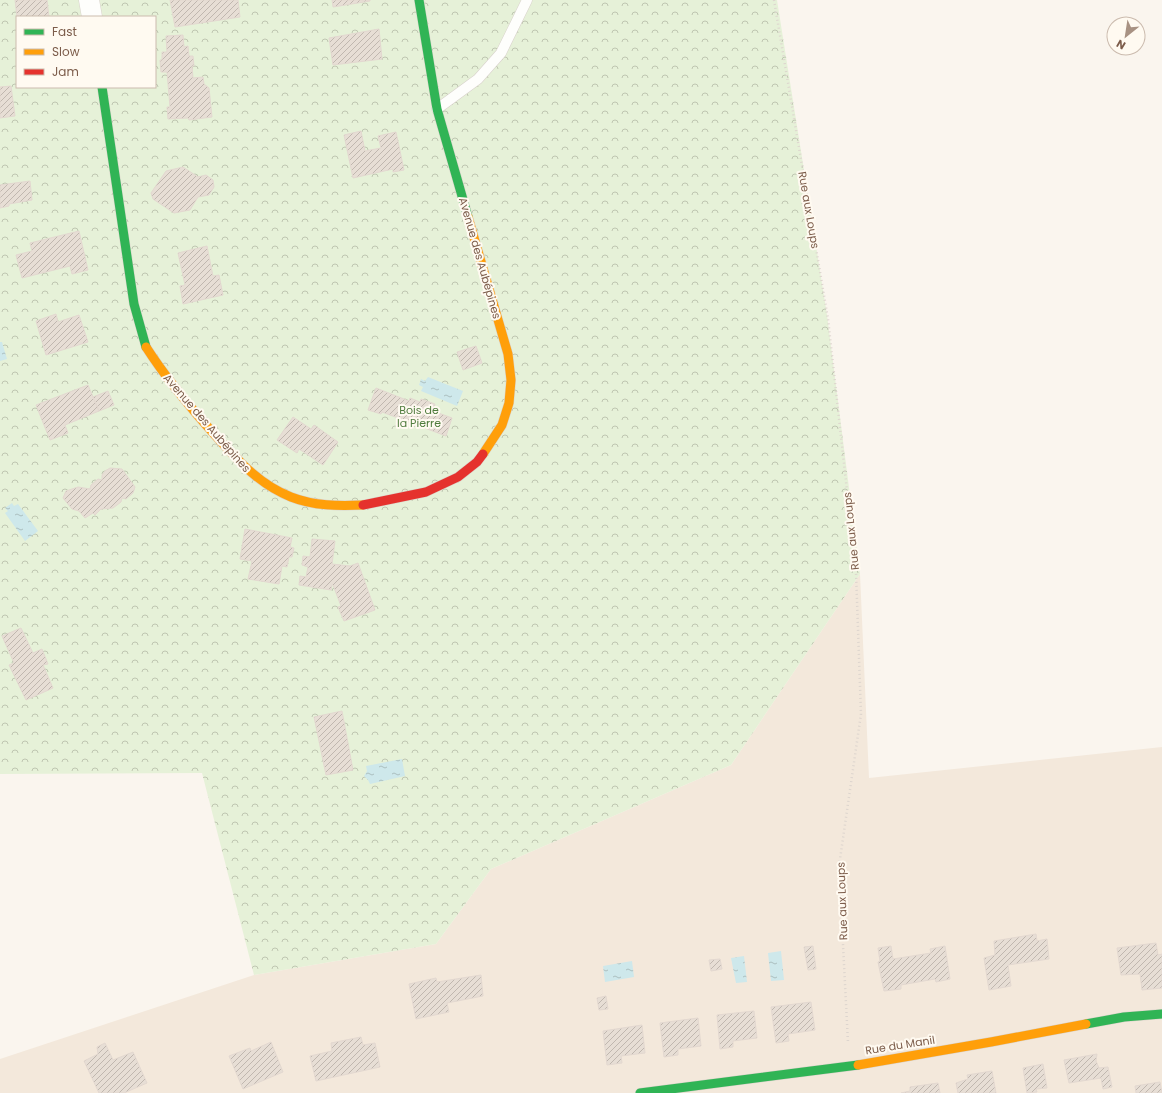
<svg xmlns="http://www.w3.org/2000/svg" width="1162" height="1093" viewBox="0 0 1162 1093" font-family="Poppins,sans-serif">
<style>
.residential{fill:#f3e8db}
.forest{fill:url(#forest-crowns);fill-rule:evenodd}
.water{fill:url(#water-ripples)}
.building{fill:url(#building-hatch);stroke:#e3d8d0}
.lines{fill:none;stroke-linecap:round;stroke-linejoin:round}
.lane-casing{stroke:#d9d2cc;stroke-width:11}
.street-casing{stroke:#d9d2cc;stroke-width:21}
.fast-casing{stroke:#dad2ca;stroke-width:10}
.slow-casing{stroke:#dad2ca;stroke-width:10}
.jam-casing{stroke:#dad2ca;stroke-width:10}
.path{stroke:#ddd5ce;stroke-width:2.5;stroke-dasharray:1 3;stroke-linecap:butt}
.lane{stroke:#fefefc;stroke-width:10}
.street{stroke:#fefefc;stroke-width:20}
.fast{stroke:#30b455;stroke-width:9}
.slow{stroke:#ff9f0a;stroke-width:9}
.jam{stroke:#e5322d;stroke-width:9}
.labels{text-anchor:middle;stroke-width:4;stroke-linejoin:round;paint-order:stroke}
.street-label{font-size:11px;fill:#7c5c4a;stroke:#fffaf1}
.park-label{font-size:11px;fill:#507c3e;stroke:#fffaf1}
</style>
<defs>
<pattern id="forest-crowns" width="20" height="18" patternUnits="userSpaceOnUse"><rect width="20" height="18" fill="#e6f1d8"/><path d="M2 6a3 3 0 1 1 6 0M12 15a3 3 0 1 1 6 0" fill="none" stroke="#bfc6b1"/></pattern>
<pattern id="water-ripples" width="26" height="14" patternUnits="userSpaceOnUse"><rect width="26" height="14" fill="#cee8eb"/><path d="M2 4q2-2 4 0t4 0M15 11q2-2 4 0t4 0" fill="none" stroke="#acbfc0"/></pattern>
<pattern id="building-hatch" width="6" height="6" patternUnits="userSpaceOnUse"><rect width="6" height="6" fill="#e7ded5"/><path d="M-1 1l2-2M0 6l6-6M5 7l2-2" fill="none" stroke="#c0b7af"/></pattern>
</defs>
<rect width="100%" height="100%" fill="#faf5ee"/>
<!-- residential -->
<path class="residential" d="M860,574L869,778L1162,747V1093H0V1059L254,975L436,944L491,869L731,765Z"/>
<!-- forest -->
<path class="forest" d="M0,0H777L827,315L860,574L731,765L491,869L436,944L254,975L202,773L0,774ZM17,17H155V87H17Z"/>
<!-- water -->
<g class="water">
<path d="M0,342H2L7,359L0,361Z"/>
<path d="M428,377L463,391L457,406L421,391L423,387L419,385L421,379L425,381Z"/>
<path d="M12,503L14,506L18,504L38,531L25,541L5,513L8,511L5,508Z"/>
<path d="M402,759L405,776L370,784L368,780L364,776L367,771L366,766Z"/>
<path d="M781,951L784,980L771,981L768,953Z"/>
<path d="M744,956L747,982L736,983L731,958Z"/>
<path d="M632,961L634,977L605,982L603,966Z"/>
</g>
<!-- building -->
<g class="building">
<path d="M15,0H47L49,17H17Z"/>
<path d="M170,0H238L240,17L175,27Z"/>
<path d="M332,0H370V1L333,7Z"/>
<path d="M379,29L382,59L333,65L329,38Z"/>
<path d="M183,35L184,47L188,46L189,56H193L194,66H192L193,78L203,77L204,84L209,88L212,117L189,120L188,118L168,119L167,107H170L167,72H161L160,60H162V52H167L166,36Z"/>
<path d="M11,86L15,116L0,118V87Z"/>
<path d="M361,131L365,151L381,148L378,136L396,132L404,170L393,172V169L353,178L344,135Z"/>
<path d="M183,167L198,177L206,175L213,180L214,187L209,195L198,197L190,210L174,213L153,199L151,193L166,171Z"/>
<path d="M30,181L32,200L9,204V206L0,208V185Z"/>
<path d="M79,231L88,270L72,274L70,266L22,278L16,255L32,251L30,243Z"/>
<path d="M207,246L213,276L219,275L223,295L183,304L180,286L185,285L178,253Z"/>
<path d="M56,314L58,322L79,315L88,342L46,355L36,321Z"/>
<path d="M476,346L482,363L463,370L457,352Z"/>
<path d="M88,385L99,411L65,425L68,433L50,440L36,405Z"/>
<path d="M376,388L409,401L410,398L420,402L421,399L435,404L433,411L452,418L446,436L382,412L381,414L368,410Z"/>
<path d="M108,391L114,405L99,411L93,397Z"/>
<path d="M293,417L311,429L314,425L338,442L323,465L299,449L297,453L277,440Z"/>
<path d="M110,468L122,469L135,487L133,493L126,499L122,498L121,502L113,508L101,509L95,515L93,513L85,518L79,511L72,509L63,498L66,491L78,487L90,489L91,485L98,479L102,480V475L105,471Z"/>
<path d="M245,529L292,538L290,547L294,548L292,557H289L287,567L282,566L279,584L248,579L252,561L240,559Z"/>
<path d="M312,539L335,541L332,564L350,566L358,563L375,610L344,621L338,607L341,606L333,585H332L331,590L299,585L300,576L306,577L308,567L302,565L303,556L310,557Z"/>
<path d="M21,628L33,653L42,649L48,664L43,665L53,688L26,700L9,665L14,663L2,636Z"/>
<path d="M342,711L353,770L326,775L314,717Z"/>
<path d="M1036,934L1037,941L1047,939L1049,959L1008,965L1011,986L989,990L984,958L995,955L994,941Z"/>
<path d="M1156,943L1158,955L1162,954V988L1142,990L1140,974L1121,975L1117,948Z"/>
<path d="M813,946L816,969L808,970L804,947Z"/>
<path d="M891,946L893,959L931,953L930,949L945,946L950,979L936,982L935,979L901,985V989L884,991L878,962L880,961L878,948Z"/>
<path d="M720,959L722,969L711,971L709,960Z"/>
<path d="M481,975L483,996L447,1003L449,1012L416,1019L409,984L436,978L437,982Z"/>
<path d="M606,996L608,1009L599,1010L597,998Z"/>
<path d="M811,1002L815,1030L788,1034L789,1041L776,1043L771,1007Z"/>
<path d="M754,1011L757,1038L733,1041V1047L720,1049L717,1015Z"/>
<path d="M698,1018L701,1046L678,1049V1055L664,1057L660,1023Z"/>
<path d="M642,1025L645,1053L621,1056L622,1063L607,1065L603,1031Z"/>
<path d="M361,1037L363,1045L375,1043L380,1067L316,1081L310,1056L332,1051L331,1043Z"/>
<path d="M271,1042L283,1072L243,1089L229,1056L250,1048L251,1051Z"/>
<path d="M105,1043L113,1060L133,1052L147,1083L124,1093H99L84,1061L98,1054L97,1047Z"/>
<path d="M1097,1054L1096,1061L1099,1068L1108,1067L1112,1087L1103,1089L1101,1078L1069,1083L1064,1060Z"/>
<path d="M1043,1064L1047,1088L1036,1089L1037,1092L1027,1093L1023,1068Z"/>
<path d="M992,1071L996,1093H958L956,1083L968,1079L967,1075Z"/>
<path d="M1160,1082L1162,1093H1136L1135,1086Z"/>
<path d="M938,1083L940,1093H901L910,1091V1087Z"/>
</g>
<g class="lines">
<!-- lane casing -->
<g class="lane-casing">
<path id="lane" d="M437,109L478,79L501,53L527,0"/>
</g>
<!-- street casing -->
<g class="street-casing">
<path id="street" d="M89,0L92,17"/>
</g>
<!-- fast casing -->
<g class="fast-casing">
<g id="fast">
<path d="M419,0L437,109L468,217"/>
<path d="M102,87L134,304L146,347"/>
<path d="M1086,1024L1124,1017L1162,1014"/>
<path d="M640,1093L858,1065"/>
</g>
</g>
<!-- slow casing -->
<g class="slow-casing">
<g id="slow">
<path d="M468,217L508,354L511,380L509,403L502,425L483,454"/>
<path d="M146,347C166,378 189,406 214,434C237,459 258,484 291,497C314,506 338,506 363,505"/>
<path d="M858,1065L991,1042L1086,1024"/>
</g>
</g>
<!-- jam casing -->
<g class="jam-casing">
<path id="jam" d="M363,505L426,492L458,477L477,462L483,454"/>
</g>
<!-- path -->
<path class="path" d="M774,0L828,319L856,572L861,714L839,866L848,1043"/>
<!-- lane -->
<use href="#lane" class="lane"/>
<!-- street -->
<use href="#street" class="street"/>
<!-- fast -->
<use href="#fast" class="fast"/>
<!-- slow -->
<use href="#slow" class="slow"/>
<!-- jam -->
<use href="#jam" class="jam"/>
</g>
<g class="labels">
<!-- street labels -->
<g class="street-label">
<text transform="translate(809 210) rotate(80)" y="4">Rue aux Loups</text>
<text transform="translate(480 258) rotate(74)" y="4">Avenue des Aubépines</text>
<text transform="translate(207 423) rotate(49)" y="4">Avenue des Aubépines</text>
<text transform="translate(851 531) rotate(-96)" y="4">Rue aux Loups</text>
<text transform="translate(842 901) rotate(-92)" y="4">Rue aux Loups</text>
<text transform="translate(900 1045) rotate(-9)" y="4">Rue du Manil</text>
</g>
<!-- park labels -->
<g class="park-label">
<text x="419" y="414">Bois de<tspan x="419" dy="13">la Pierre</tspan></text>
</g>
</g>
<!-- legend -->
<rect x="16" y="16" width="140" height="72" fill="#fffaf1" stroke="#cbbbae"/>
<rect x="24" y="29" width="20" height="6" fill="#30b455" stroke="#cbbbae"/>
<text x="52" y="36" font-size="12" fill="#7c5c4a">Fast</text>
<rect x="24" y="49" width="20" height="6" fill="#ff9f0a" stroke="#cbbbae"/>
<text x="52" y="56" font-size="12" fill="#7c5c4a">Slow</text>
<rect x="24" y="69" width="20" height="6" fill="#e5322d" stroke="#cbbbae"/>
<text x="52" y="76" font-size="12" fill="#7c5c4a">Jam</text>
<!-- north arrow -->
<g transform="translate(1126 36) rotate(210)"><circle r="19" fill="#fffaf1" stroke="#cbbbae"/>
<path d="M0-3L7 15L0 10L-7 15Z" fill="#a89283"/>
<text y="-6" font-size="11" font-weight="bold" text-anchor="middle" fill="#7c5c4a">N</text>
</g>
</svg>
